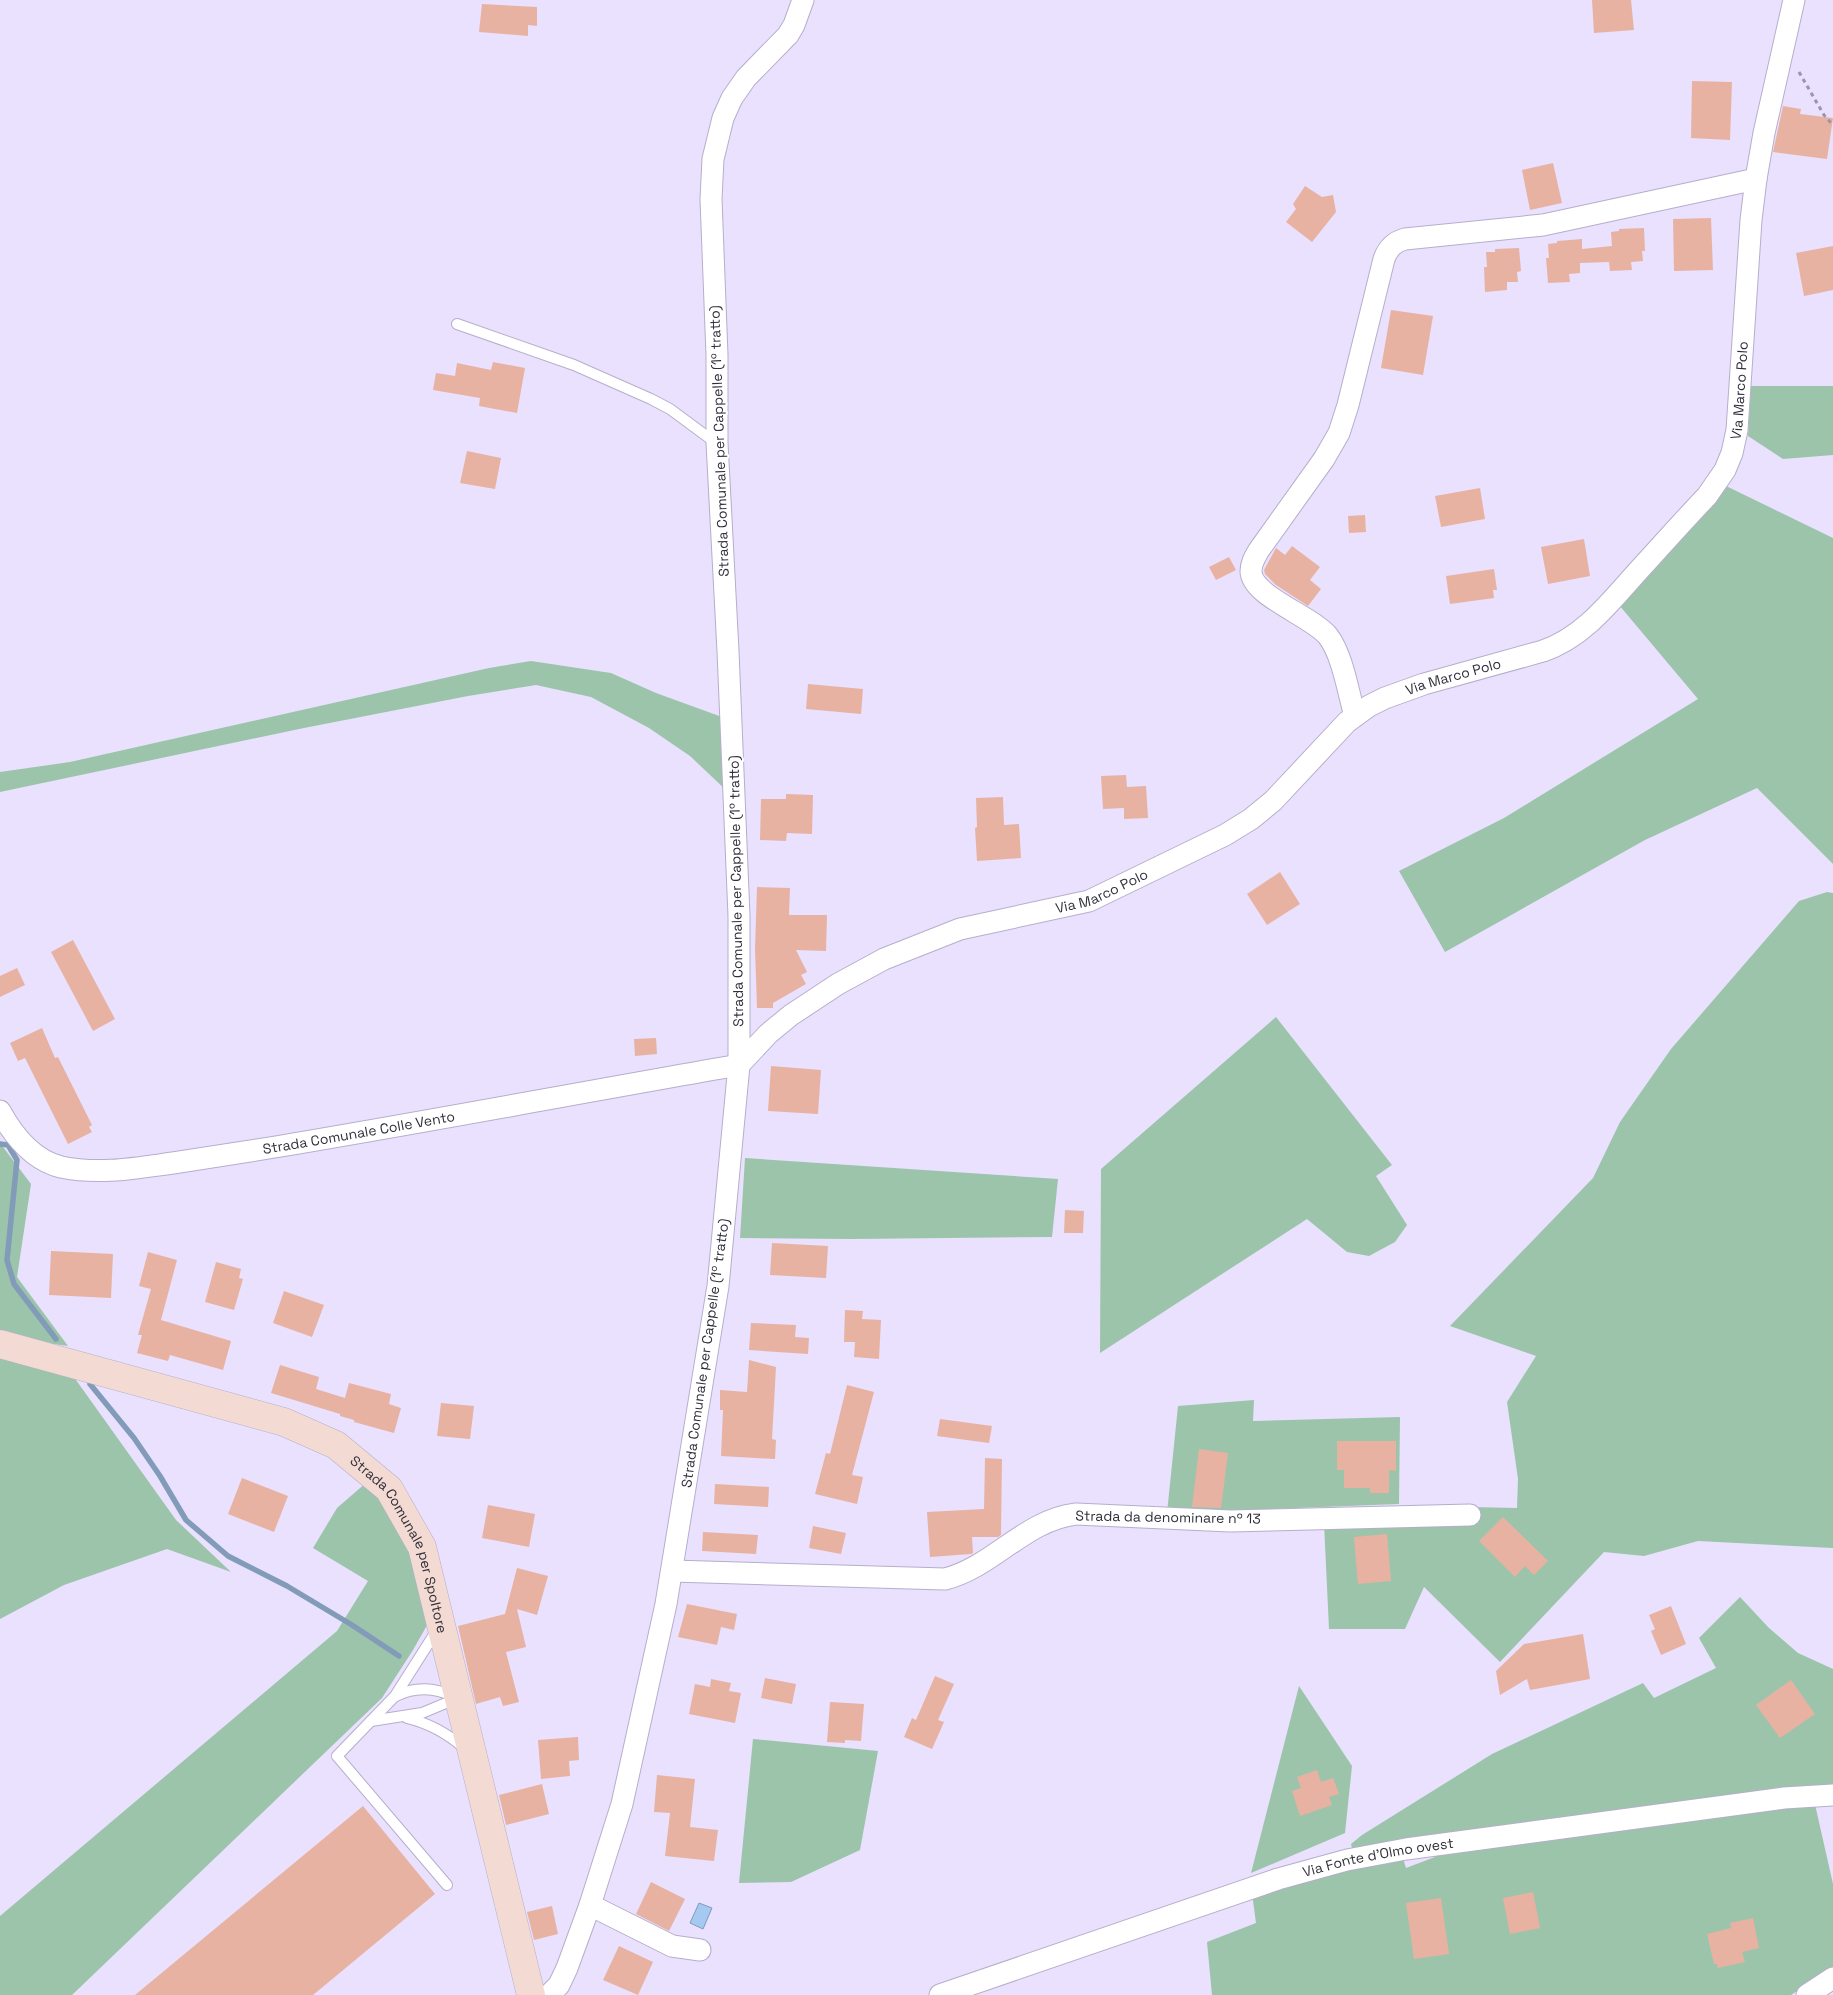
<svg xmlns="http://www.w3.org/2000/svg" width="1833" height="1995" viewBox="0 0 1833 1995" font-family="'Space Grotesk',sans-serif">
<style>
.green{fill:#9cc4ab;fill-rule:evenodd}
.water{fill:#a5c9f0;stroke:#829bb9}
.lines{fill:none;stroke-linecap:round;stroke-linejoin:round}
.stream{stroke:#829bb9;stroke-width:5.5}
.building{fill:#e8b2a2}
.lane-casing{stroke:#b6aeca;stroke-width:12}
.street-casing{stroke:#b6aeca;stroke-width:23}
.secondary-casing{stroke:#b6aeca;stroke-width:29}
.path{stroke:#9b95ab;stroke-width:3;stroke-dasharray:4 4;stroke-linecap:butt}
.lane{stroke:#fff;stroke-width:10}
.street{stroke:#fff;stroke-width:21}
.secondary{stroke:#f3dbd3;stroke-width:28}
.labels{text-anchor:middle;stroke-width:4;stroke-linejoin:round;paint-order:stroke}
.street-label{font-size:14px;fill:#322f3a;stroke:#fff}
</style>
<rect width="100%" height="100%" fill="#e9e1fe"/>
<!-- green -->
<g class="green">
<path d="M1751,386H1833V455L1783,459L1748,436Z"/>
<path d="M1724,485L1833,538V864L1757,788L1645,840L1445,952L1399,871L1504,818L1698,699L1619,605Z"/>
<path d="M531,661L611,673L656,693L722,717L727,791L690,756L649,728L591,697L536,685L468,696L304,728L0,792V772L70,762L489,668Z"/>
<path d="M1827,892L1833,893V1548L1698,1541L1644,1556L1604,1552L1500,1662L1424,1587L1405,1629H1329L1324,1523L1470,1507L1517,1508L1518,1479L1507,1402L1536,1356L1450,1326L1593,1178L1620,1122L1671,1049L1799,901Z"/>
<path d="M1276,1017L1392,1165L1376,1176L1407,1225L1395,1242L1369,1256L1347,1252L1307,1219L1100,1353L1101,1169Z"/>
<path d="M0,1143L31,1184L17,1277L68,1346L54,1344L76,1380L176,1520L231,1572L167,1549L64,1585L0,1619Z"/>
<path d="M745,1158L1058,1179L1052,1237L852,1239L740,1238Z"/>
<path d="M1254,1400L1253,1421L1400,1417L1399,1504L1167,1513L1178,1406Z"/>
<path d="M367,1482L414,1548L430,1620L413,1650L382,1698L72,1995H0V1916L337,1631L368,1581L313,1548L337,1508Z"/>
<path d="M1740,1597L1769,1628L1798,1653L1833,1669V1801L1814,1800L1833,1884V1968L1791,1995H1212L1207,1942L1256,1923L1252,1893L1356,1866L1351,1844L1362,1835L1492,1754L1643,1683L1654,1698L1716,1668L1699,1638ZM1434,1849L1435,1857L1406,1868L1402,1855Z"/>
<path d="M1299,1686L1352,1766L1345,1833L1251,1873Z"/>
<path d="M753,1739L878,1751L860,1850L791,1882L739,1883Z"/>
</g>
<!-- water -->
<path class="water" d="M699,1903L712,1908L703,1929L690,1923Z"/>
<g class="lines">
<!-- stream -->
<g class="stream">
<path d="M0,1144L8,1145L17,1160L7,1260L14,1284L56,1339"/>
<path d="M90,1384L134,1438L160,1476L186,1520L228,1556L287,1586L352,1625L399,1656"/>
</g>
</g>
<!-- building -->
<g class="building">
<path d="M1592,0H1631L1634,30L1594,33Z"/>
<path d="M482,4L537,7V26L528,25V36L479,32Z"/>
<path d="M1692,81L1732,82L1730,140L1691,138Z"/>
<path d="M1783,106L1801,109L1800,114L1833,118L1827,159L1773,152Z"/>
<path d="M1553,163L1562,203L1530,210L1522,170Z"/>
<path d="M1305,186L1322,197L1333,195L1336,212L1312,242L1286,222L1296,209L1293,204Z"/>
<path d="M1711,218L1713,270L1674,271L1673,219Z"/>
<path d="M1644,228L1645,251H1642L1643,261L1631,262L1632,270L1610,271L1609,262L1580,263V273L1569,274L1570,282L1548,283L1546,258H1549L1548,244L1557,243V241L1582,239V249L1612,246L1611,232L1619,231V229Z"/>
<path d="M1833,246V290L1804,296L1796,253Z"/>
<path d="M1519,248L1521,271L1517,272L1518,282H1507V290L1485,292L1484,267H1487L1486,252H1495V249Z"/>
<path d="M1391,310L1433,316L1423,375L1381,368Z"/>
<path d="M493,362L525,368L517,413L479,406L480,398L433,390L436,373L455,376L457,363L491,370Z"/>
<path d="M467,451L501,458L495,489L460,483Z"/>
<path d="M1480,488L1485,519L1441,527L1435,496Z"/>
<path d="M1365,515L1366,532L1349,533L1348,516Z"/>
<path d="M1584,539L1590,576L1548,584L1541,547Z"/>
<path d="M1292,546L1320,567L1310,580L1321,589L1308,606L1276,585L1265,574L1264,570L1276,548L1285,555Z"/>
<path d="M1229,557L1236,570L1216,580L1209,567Z"/>
<path d="M1494,569L1497,590H1493L1494,598L1450,604L1446,576Z"/>
<path d="M808,684L863,689L861,714L806,709Z"/>
<path d="M1126,775L1127,787L1146,786L1148,818L1124,819V808L1103,809L1101,776Z"/>
<path d="M786,794L813,795L812,834L787,833L786,841L760,840L761,799H786Z"/>
<path d="M1003,797L1004,825L1019,824L1021,858L977,861L975,828L977,827L976,798Z"/>
<path d="M1280,872L1300,904L1267,925L1247,894Z"/>
<path d="M757,887L790,888L789,915H827L826,951L796,950L807,972L801,975L806,984L773,1003V1008H757L755,949Z"/>
<path d="M73,940L115,1019L93,1031L51,952Z"/>
<path d="M17,968L25,985L0,997V976Z"/>
<path d="M42,1028L55,1058L58,1057L92,1125L89,1127L92,1132L68,1144L25,1058L18,1061L10,1043Z"/>
<path d="M656,1038L657,1054L635,1056L634,1039Z"/>
<path d="M771,1066L821,1070L818,1114L768,1111Z"/>
<path d="M1065,1210L1084,1211L1083,1233H1064Z"/>
<path d="M772,1243L828,1246L826,1278L770,1275Z"/>
<path d="M51,1251L113,1254L111,1298L49,1295Z"/>
<path d="M148,1252L177,1260L161,1320L231,1341L223,1370L170,1355L168,1361L137,1353L142,1335H138L151,1289L139,1286Z"/>
<path d="M216,1262L241,1269L239,1278L243,1279L234,1310L205,1302Z"/>
<path d="M284,1291L324,1305L312,1337L273,1323Z"/>
<path d="M845,1310L863,1311L862,1319L881,1320L879,1359L854,1357L855,1342H844Z"/>
<path d="M751,1323L796,1325L795,1337L809,1338L808,1354L749,1350Z"/>
<path d="M749,1360L776,1367L772,1439L776,1440L775,1459L721,1456L723,1410H720V1390L747,1392Z"/>
<path d="M280,1365L319,1377L316,1389L345,1398L349,1383L391,1394L389,1404L401,1408L394,1433L354,1422V1420L340,1416V1414L271,1393Z"/>
<path d="M847,1385L874,1392L852,1475L863,1477L857,1504L815,1494L826,1453L830,1454Z"/>
<path d="M441,1403L474,1406L470,1439L437,1436Z"/>
<path d="M940,1419L992,1426L989,1443L937,1436Z"/>
<path d="M1337,1441H1396V1471L1389,1470V1493H1370V1488H1344V1470H1337Z"/>
<path d="M1199,1449L1228,1453L1221,1508L1192,1507Z"/>
<path d="M985,1458L1002,1459L1001,1535L998,1537H972L973,1553L971,1554L930,1557L927,1512L984,1509Z"/>
<path d="M242,1478L288,1496L274,1532L228,1514Z"/>
<path d="M715,1484L769,1487L768,1507L714,1504Z"/>
<path d="M488,1505L535,1514L529,1547L482,1538Z"/>
<path d="M1503,1517L1548,1561L1534,1575L1525,1566L1515,1577L1479,1541Z"/>
<path d="M813,1526L846,1533L841,1554L809,1548Z"/>
<path d="M703,1532L758,1535L756,1554L702,1551Z"/>
<path d="M1387,1534L1391,1581L1358,1584L1354,1537Z"/>
<path d="M517,1568L548,1576L537,1615L517,1609L526,1647L506,1652L519,1702L503,1706L500,1697L476,1704L458,1626L505,1614Z"/>
<path d="M687,1604L737,1614L734,1630L721,1627L717,1645L678,1637Z"/>
<path d="M1671,1606L1686,1644L1661,1655L1651,1631L1655,1629L1649,1615Z"/>
<path d="M1583,1634L1590,1679L1530,1690L1527,1679L1500,1695L1496,1671L1524,1644Z"/>
<path d="M935,1676L954,1684L938,1720L944,1722L932,1749L904,1737L912,1718L916,1720Z"/>
<path d="M765,1678L796,1684L792,1704L761,1698Z"/>
<path d="M711,1679L731,1683L729,1691L741,1693L735,1723L689,1714L695,1684L710,1687Z"/>
<path d="M1791,1680L1815,1714L1780,1738L1756,1705Z"/>
<path d="M830,1702L864,1704L861,1741L845,1740V1743L827,1742Z"/>
<path d="M578,1737L579,1760L569,1761L570,1776L541,1779L538,1740Z"/>
<path d="M1317,1770L1321,1782L1333,1778L1339,1794L1329,1797L1332,1805L1300,1816L1292,1791L1301,1788L1297,1777Z"/>
<path d="M657,1775L695,1779L690,1827L718,1830L714,1861L665,1856L670,1813L654,1812Z"/>
<path d="M542,1784L549,1814L506,1825L499,1795Z"/>
<path d="M363,1806L435,1894L313,1995H135Z"/>
<path d="M651,1882L685,1899L669,1931L636,1914Z"/>
<path d="M1533,1892L1540,1928L1510,1934L1503,1898Z"/>
<path d="M1441,1898L1449,1954L1414,1959L1406,1903Z"/>
<path d="M552,1906L558,1934L534,1940L527,1912Z"/>
<path d="M1753,1918L1759,1948L1742,1952L1745,1962L1718,1968L1717,1964H1714L1707,1934L1731,1928L1730,1923Z"/>
<path d="M619,1946L653,1962L638,1995L603,1980Z"/>
</g>
<g class="lines">
<!-- lane casing -->
<g class="lane-casing">
<g id="lane">
<path d="M457,324L574,365L651,399L670,409L716,443"/>
<path d="M437,1630L395,1696L337,1756L447,1885"/>
<path d="M396,1696C416,1686 434,1688 454,1696"/>
<path d="M407,1718C428,1723 448,1734 464,1748"/>
<path d="M371,1721L422,1713L458,1698"/>
</g>
</g>
<!-- street casing -->
<g class="street-casing">
<g id="street">
<path d="M1355,716C1348,692 1343,656 1328,636C1312,616 1251,596 1251,571C1251,563 1255,557 1259,550L1324,459L1339,433L1348,405L1384,259C1388,248 1394,242 1405,239L1543,225L1756,179"/>
<path id="s1" d="M0,1111C13,1135 33,1160 61,1167C99,1175 136,1168 173,1163C205,1158 237,1153 269,1148C426,1122 583,1092 739,1065L768,1034L791,1015L838,984L884,959L960,929L1089,901L1225,835L1251,819L1273,801L1347,722L1369,706L1385,698L1424,684L1543,651C1584,637 1611,601 1639,570C1662,545 1684,520 1707,496L1725,470L1732,453L1737,430L1751,220L1756,179L1764,133L1794,0"/>
<path d="M672,1571L945,1579C993,1567 1025,1520 1076,1514L1230,1521L1470,1515"/>
<path d="M590,1905L672,1946L700,1950"/>
<path d="M549,1995L559,1985L567,1968L590,1905L622,1804L666,1604L718,1286L739,1065V916L728,651L717,443V355L711,199L713,159L723,118L732,98L746,78L788,35L794,25L803,0"/>
<path id="s2" d="M940,1995L1278,1879L1347,1860L1406,1849L1784,1798L1833,1795"/>
<path d="M1807,1995L1833,1978"/>
</g>
</g>
<!-- secondary casing -->
<g class="secondary-casing">
<g id="secondary">
<path id="s3" d="M0,1344L284,1422L336,1445L389,1489L422,1547L531,1995"/>
</g>
</g>
<!-- path -->
<path class="path" d="M1799,72L1824,115L1833,125"/>
<!-- lane -->
<use href="#lane" class="lane"/>
<!-- street -->
<use href="#street" class="street"/>
<!-- secondary -->
<use href="#secondary" class="secondary"/>
</g>
<g class="labels">
<!-- street labels -->
<g class="street-label">
<text dy="5" stroke="none"><textPath href="#s1" startOffset="2036">Via Marco Polo</textPath></text>
<text transform="translate(719 441) rotate(-92)" y="5">Strada Comunale per Cappelle (1º tratto)</text>
<text dy="5" stroke="none"><textPath href="#s1" startOffset="1602">Via Marco Polo</textPath></text>
<text dy="5" stroke="none"><textPath href="#s1" startOffset="1182">Via Marco Polo</textPath></text>
<text transform="translate(736 891) rotate(-91)" y="5">Strada Comunale per Cappelle (1º tratto)</text>
<text dy="5" stroke="none"><textPath href="#s1" startOffset="386">Strada Comunale Colle Vento</textPath></text>
<text transform="translate(705 1353) rotate(-82)" y="5">Strada Comunale per Cappelle (1º tratto)</text>
<text transform="translate(1168 1517) rotate(1)" y="5">Strada da denominare nº 13</text>
<text dy="5" stroke="none"><textPath href="#s3" startOffset="474">Strada Comunale per Spoltore</textPath></text>
<text dy="5" stroke="none"><textPath href="#s2" startOffset="460">Via Fonte d'Olmo ovest</textPath></text>
</g>
</g>
</svg>
